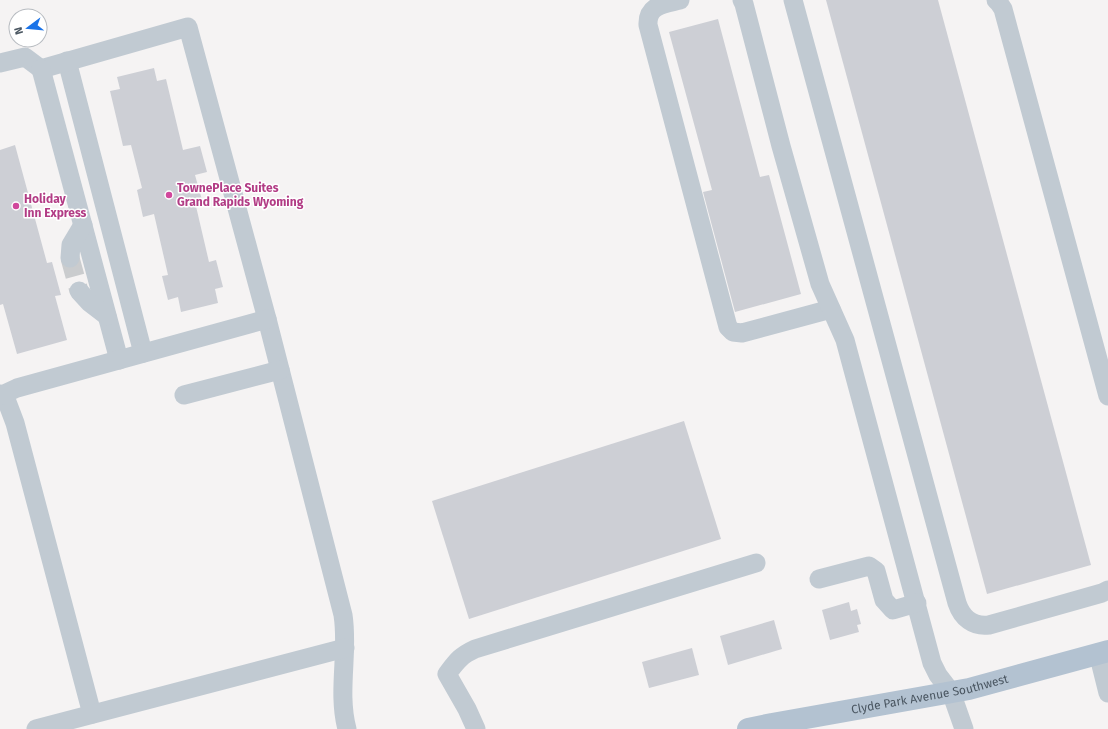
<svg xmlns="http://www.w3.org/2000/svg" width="1108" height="729" viewBox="0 0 1108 729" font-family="'Fira Sans',sans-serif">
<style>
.building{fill:#cdcfd5}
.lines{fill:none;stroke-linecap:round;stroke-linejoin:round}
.minor-tunnel{stroke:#caccce;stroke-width:19;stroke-dasharray:19 10;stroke-linecap:butt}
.minor{stroke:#c1cad2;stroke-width:19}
.major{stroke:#b3c2d1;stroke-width:22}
.hotel-dot{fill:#d1479c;stroke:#fff;stroke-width:1.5}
.labels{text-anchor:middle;stroke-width:3;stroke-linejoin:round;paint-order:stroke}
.hotel-label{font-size:12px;font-weight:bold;fill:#b23c85;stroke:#fff;text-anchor:start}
.street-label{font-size:12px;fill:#4a5661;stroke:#fff}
</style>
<rect width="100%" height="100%" fill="#f5f3f3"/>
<!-- building -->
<g class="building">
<path d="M826,0H938L1091,565L987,594Z"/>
<path d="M718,19L760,177L769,175L801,294L735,312L703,192L712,190L669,32Z"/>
<path d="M154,68L157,81L166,79L183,150L200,146L207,172L195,175L202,200L195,202L209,262L216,260L223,287L215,289L218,303L181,312L178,297L168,300L162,276L168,275L154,214L143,217L137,190L142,188L131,145L123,146L110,91L120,89L117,77Z"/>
<path d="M15,145L47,263L52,262L61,295L55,296L67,340L17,354L3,304L0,305V150Z"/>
<path d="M684,421L721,539L469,619L432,501Z"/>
<path d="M849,602L851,611L857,609L861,624L857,625L859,632L830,640L822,610Z"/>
<path d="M774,620L782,649L728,665L720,636Z"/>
<path d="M692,648L699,675L649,688L642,662Z"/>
</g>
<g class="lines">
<!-- minor-tunnel -->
<path class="minor-tunnel" d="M70,258L79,291"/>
<!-- minor -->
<g class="minor">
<path d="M680,0C664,4 647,5 648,25L728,327L733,332L742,333L831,309"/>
<path d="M742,0L744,4L781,146L820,284L845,340L932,663L938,675L951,692L964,729"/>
<path d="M793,0L957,603C962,618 973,627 989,625L1102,593L1108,590"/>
<path d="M996,0L999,3L1003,9L1108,396"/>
<path d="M67,61L143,353"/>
<path d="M0,63L25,57L41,69L188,27L267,319L343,615C349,653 337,691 347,729"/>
<path d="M41,69L119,360"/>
<path d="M70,258L71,245L83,225"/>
<path d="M79,291L90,303L107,316"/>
<path d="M0,394L7,402L15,423L92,714"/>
<path d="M2,395L17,388L267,319"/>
<path d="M184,395L280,370"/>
<path d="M819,579L869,566L876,571L884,600L893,610L917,603"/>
<path d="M1098,653L1108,693"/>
<path d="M36,729L345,648"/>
<path d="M476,729L467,709L447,674C457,661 460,656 475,649L756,563"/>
</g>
<!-- major -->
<path class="major" id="s1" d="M748,729L772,724L969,689L1108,651"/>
</g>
<!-- markers -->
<g class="hotel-dot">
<circle cx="169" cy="195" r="4"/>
<circle cx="16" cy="206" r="4"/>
</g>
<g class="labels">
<!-- hotel labels -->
<g class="hotel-label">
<text x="177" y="192">TownePlace Suites<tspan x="177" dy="14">Grand Rapids Wyoming</tspan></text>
<text x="24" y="203">Holiday<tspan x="24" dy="14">Inn Express</tspan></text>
</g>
<!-- street labels -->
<g class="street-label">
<text dy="4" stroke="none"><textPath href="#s1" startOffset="185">Clyde Park Avenue Southwest</textPath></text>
</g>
</g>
<!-- north arrow -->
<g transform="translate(28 28) rotate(254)"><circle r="19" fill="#ffffff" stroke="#b7bbc0"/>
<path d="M0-3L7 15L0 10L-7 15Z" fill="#1a73e8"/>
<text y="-6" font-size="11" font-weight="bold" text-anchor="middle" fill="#4a5661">N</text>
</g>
</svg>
